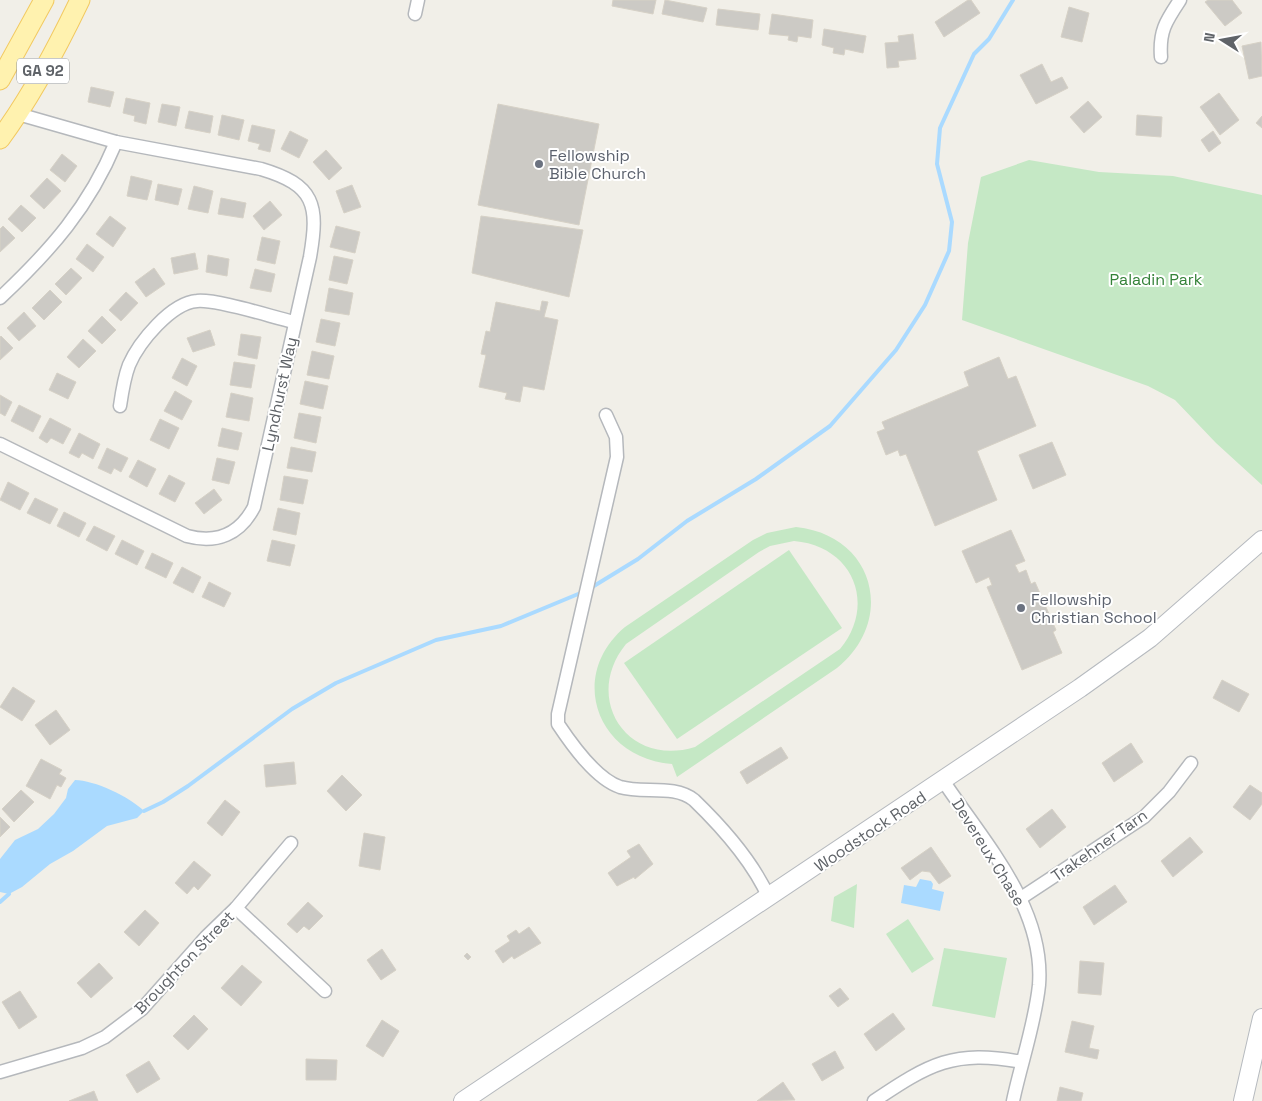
<svg xmlns="http://www.w3.org/2000/svg" width="1262" height="1101" viewBox="0 0 1262 1101" font-family="'Space Grotesk',sans-serif">
<style>
.green{fill:#c5e8c5;fill-rule:evenodd}
.water{fill:#aadaff}
.lines{fill:none;stroke-linecap:round;stroke-linejoin:round}
.stream{stroke:#aadaff;stroke-width:4}
.building{fill:#cccac5;stroke:#d6d1c6}
.street-casing{stroke:#b5b8bc;stroke-width:15}
.secondary-casing{stroke:#b6babf;stroke-width:20}
.primary-casing{stroke:#f2c960;stroke-width:21}
.street{stroke:#fff;stroke-width:12}
.secondary{stroke:#fff;stroke-width:18}
.primary{stroke:#fff2af;stroke-width:19}
.worship-dot{fill:#6b7280;stroke:#fff;stroke-width:2}
.labels{text-anchor:middle;stroke-width:4;stroke-linejoin:round;paint-order:stroke}
.shield{fill:#fff;stroke:#8f9295;stroke-width:1}
.shield-label{font-size:15px;font-weight:bold;fill:#5f6368}
.worship-label{font-size:16px;fill:#5b616d;stroke:#fff;text-anchor:start}
.park-label{font-size:16px;fill:#348238;stroke:#fff}
.street-label{font-size:16px;fill:#5f6368;stroke:#fff}
</style>
<rect width="100%" height="100%" fill="#f1efe8"/>
<!-- green -->
<g class="green">
<path d="M1029,160L1099,172L1173,176L1262,195V485L1216,443L1175,400L1148,386L962,320L968,243L981,177Z"/>
<path d="M796,527C874,535 897,619 837,668L677,777L672,764C597,758 567,676 625,627L753,540L767,533ZM794,541C853,546 877,604 840,649L695,747C627,768 582,698 626,644L759,552L770,546Z"/>
<path d="M789,550L842,628L677,739L624,663Z"/>
<path d="M857,884L854,928L831,921L834,897Z"/>
<path d="M908,919L934,959L912,973L886,934Z"/>
<path d="M944,948L1007,958L995,1018L932,1006Z"/>
</g>
<!-- water -->
<g class="water">
<path d="M75,780C94,780 130,797 144,811L137,818L107,826L73,851L50,864L22,887L9,894L0,892V859L15,840L38,829L54,814L66,798L68,789Z"/>
<path d="M920,879L931,881L933,884L932,889L944,892L940,911L901,903L904,885L916,887Z"/>
</g>
<g class="lines">
<!-- stream -->
<g class="stream">
<path d="M589,589L638,559L687,521L756,479L830,426L896,350L925,305L949,251L952,222L937,164L940,128L974,54L989,39L1013,0"/>
<path d="M144,811L163,802L188,786L292,709L336,683L436,640L501,626L583,592"/>
<path d="M0,902L9,894"/>
</g>
</g>
<!-- building -->
<g class="building">
<path d="M613,0H656L653,14L612,6Z"/>
<path d="M665,0L707,8L703,22L662,14Z"/>
<path d="M968,0H971L980,13L944,37L935,22Z"/>
<path d="M1208,0H1232L1242,13L1225,26L1205,2Z"/>
<path d="M1069,7L1089,13L1082,42L1061,37Z"/>
<path d="M718,9L760,14L758,30L716,25Z"/>
<path d="M772,14L813,20L811,38L798,36L797,42L788,40L789,36L769,34Z"/>
<path d="M824,29L866,36L863,53L845,49L844,55L833,53L834,48L822,45Z"/>
<path d="M913,34L916,59L898,61L899,67L887,68L885,43L899,42L898,36Z"/>
<path d="M1261,42L1262,76L1249,79L1242,46Z"/>
<path d="M1042,64L1051,82L1062,77L1068,88L1036,104L1020,75Z"/>
<path d="M91,87L114,92L110,107L88,102Z"/>
<path d="M1219,93L1239,120L1220,135L1200,107Z"/>
<path d="M126,98L150,103L146,124L134,121L135,116L123,113Z"/>
<path d="M1088,101L1102,117L1084,133L1070,117Z"/>
<path d="M162,104L180,107L176,126L158,122Z"/>
<path d="M498,104L599,124L579,225L478,205Z"/>
<path d="M189,111L213,116L210,133L185,128Z"/>
<path d="M222,115L244,120L239,140L218,135Z"/>
<path d="M1137,115L1162,117L1161,137L1136,135Z"/>
<path d="M1262,116V128L1256,123Z"/>
<path d="M252,125L275,130L270,152L258,149L260,144L248,141Z"/>
<path d="M290,131L308,140L299,158L281,149Z"/>
<path d="M1213,131L1221,143L1209,152L1201,140Z"/>
<path d="M326,150L342,168L329,180L313,162Z"/>
<path d="M62,154L77,166L65,182L50,170Z"/>
<path d="M131,176L152,181L147,200L127,196Z"/>
<path d="M47,178L61,191L44,209L30,196Z"/>
<path d="M158,184L182,189L178,205L155,200Z"/>
<path d="M352,185L361,207L344,213L336,191Z"/>
<path d="M194,186L213,191L208,213L188,209Z"/>
<path d="M221,198L246,203L243,218L218,214Z"/>
<path d="M270,201L282,215L264,230L253,216Z"/>
<path d="M21,205L36,218L22,232L8,219Z"/>
<path d="M110,216L126,228L113,247L96,234Z"/>
<path d="M481,216L583,230L569,297L472,273Z"/>
<path d="M3,226L15,238L0,252V229Z"/>
<path d="M336,226L360,232L355,253L330,247Z"/>
<path d="M262,237L280,241L275,264L257,260Z"/>
<path d="M87,244L104,257L93,272L76,259Z"/>
<path d="M195,253L198,269L174,274L171,258Z"/>
<path d="M208,255L229,259L227,276L206,272Z"/>
<path d="M334,256L353,260L347,284L329,280Z"/>
<path d="M71,268L82,278L66,295L55,284Z"/>
<path d="M154,268L165,284L146,297L135,282Z"/>
<path d="M255,269L275,274L271,292L250,288Z"/>
<path d="M329,288L353,293L349,315L325,311Z"/>
<path d="M50,290L62,302L44,320L32,308Z"/>
<path d="M126,292L138,303L121,321L109,310Z"/>
<path d="M542,301L548,302L544,317L558,320L544,390L523,386L520,402L505,399L507,393L479,387L486,355L481,354L486,331L490,332L496,302L540,311Z"/>
<path d="M24,312L36,326L19,341L7,328Z"/>
<path d="M102,316L116,330L102,344L88,331Z"/>
<path d="M321,319L340,323L335,346L316,342Z"/>
<path d="M210,330L215,345L193,352L187,338Z"/>
<path d="M241,334L261,337L257,359L238,355Z"/>
<path d="M1,336L13,348L0,360V337Z"/>
<path d="M83,339L96,351L79,368L67,357Z"/>
<path d="M312,351L334,356L329,379L307,375Z"/>
<path d="M999,357L1008,379L1016,376L1036,426L977,451L997,500L935,526L906,454L900,456L898,450L886,455L877,432L885,429L882,422L969,386L964,372Z"/>
<path d="M182,358L197,366L187,386L172,378Z"/>
<path d="M234,362L255,365L251,388L230,385Z"/>
<path d="M57,373L76,382L68,399L49,390Z"/>
<path d="M305,381L328,386L323,409L300,404Z"/>
<path d="M175,391L192,401L182,420L164,411Z"/>
<path d="M231,393L253,398L249,421L226,417Z"/>
<path d="M0,395L12,402L5,416L0,413Z"/>
<path d="M19,405L41,416L33,432L11,421Z"/>
<path d="M299,413L321,417L316,443L294,438Z"/>
<path d="M50,418L71,429L63,444L51,438L47,443L39,438Z"/>
<path d="M160,419L179,428L169,449L150,440Z"/>
<path d="M222,428L242,433L238,450L218,446Z"/>
<path d="M79,433L100,444L93,459L82,453L79,458L69,453Z"/>
<path d="M1052,442L1066,475L1033,489L1019,455Z"/>
<path d="M291,447L316,452L312,472L287,468Z"/>
<path d="M107,448L128,458L121,472L114,468L111,474L98,468Z"/>
<path d="M217,458L235,462L229,484L212,480Z"/>
<path d="M138,460L156,469L147,487L129,477Z"/>
<path d="M169,475L185,483L175,502L159,494Z"/>
<path d="M284,476L308,480L303,504L280,500Z"/>
<path d="M8,482L29,493L20,510L0,500Z"/>
<path d="M214,489L222,500L204,514L195,503Z"/>
<path d="M35,498L58,509L50,524L27,513Z"/>
<path d="M278,508L300,513L296,535L273,530Z"/>
<path d="M64,512L86,523L79,537L57,526Z"/>
<path d="M94,526L115,536L107,551L86,540Z"/>
<path d="M1011,530L1025,561L1015,565L1019,573L1026,570L1031,584L1035,582L1056,630L1053,632L1062,653L1022,670L987,587L992,585L989,577L976,583L962,551Z"/>
<path d="M122,540L144,551L137,565L115,554Z"/>
<path d="M272,540L295,545L290,566L267,561Z"/>
<path d="M152,553L173,563L166,578L145,568Z"/>
<path d="M182,567L201,577L193,593L173,583Z"/>
<path d="M209,582L231,593L224,607L202,597Z"/>
<path d="M1222,680L1249,694L1239,712L1213,698Z"/>
<path d="M13,687L35,701L22,721L0,707Z"/>
<path d="M56,710L70,730L50,745L35,725Z"/>
<path d="M1131,743L1143,762L1114,782L1102,763Z"/>
<path d="M781,747L788,758L747,784L740,772Z"/>
<path d="M41,759L62,770L59,774L66,778L61,787L57,785L50,799L26,786Z"/>
<path d="M294,762L296,784L266,787L264,765Z"/>
<path d="M342,775L362,795L346,811L327,791Z"/>
<path d="M1250,785L1262,793V804L1250,820L1233,807Z"/>
<path d="M21,790L34,802L14,822L2,809Z"/>
<path d="M225,800L240,812L222,836L207,823Z"/>
<path d="M1052,809L1066,827L1040,848L1026,829Z"/>
<path d="M0,817L10,827L0,837Z"/>
<path d="M364,833L385,837L380,870L359,866Z"/>
<path d="M1190,837L1203,852L1173,877L1161,861Z"/>
<path d="M639,844L653,864L635,879L634,877L617,886L608,873L631,857L627,851Z"/>
<path d="M931,847L951,876L939,884L930,872L922,871L910,880L901,868Z"/>
<path d="M194,861L211,875L198,890L194,886L187,894L175,883Z"/>
<path d="M1115,885L1127,902L1094,925L1083,907Z"/>
<path d="M308,902L323,916L309,930L304,926L297,933L287,924Z"/>
<path d="M145,910L159,923L139,946L124,932Z"/>
<path d="M529,927L541,943L514,959L512,956L503,963L495,951L510,941L507,936L516,930L519,934Z"/>
<path d="M382,949L396,970L381,980L367,960Z"/>
<path d="M467,953L471,957L468,960L464,956Z"/>
<path d="M1080,961L1104,963L1101,995L1078,993Z"/>
<path d="M99,963L113,978L91,998L77,983Z"/>
<path d="M242,965L262,982L241,1006L221,988Z"/>
<path d="M840,988L849,999L838,1007L829,996Z"/>
<path d="M20,991L37,1017L19,1029L2,1002Z"/>
<path d="M893,1013L905,1029L876,1051L864,1034Z"/>
<path d="M194,1015L208,1029L188,1050L173,1036Z"/>
<path d="M382,1020L399,1031L383,1057L366,1046Z"/>
<path d="M1072,1021L1094,1026L1089,1048L1099,1050L1097,1059L1065,1052Z"/>
<path d="M835,1051L844,1068L822,1081L812,1064Z"/>
<path d="M306,1059L337,1060L336,1080H306Z"/>
<path d="M149,1061L160,1079L137,1093L126,1075Z"/>
<path d="M783,1082L795,1100L757,1101Z"/>
<path d="M1060,1087L1083,1093L1081,1101H1057Z"/>
<path d="M94,1091L98,1101H69Z"/>
</g>
<g class="lines">
<!-- street casing -->
<g class="street-casing">
<g id="street">
<path d="M415,14L418,0"/>
<path d="M1161,57C1159,31 1166,21 1180,0"/>
<path d="M0,298C51,250 89,207 116,142"/>
<path d="M120,406C122,392 124,378 129,365C139,342 171,303 197,301C217,299 272,317 294,322"/>
<path d="M606,415L616,437L617,457L558,714V724C572,745 596,779 620,787C643,794 674,784 694,800C723,828 753,862 769,898"/>
<path d="M0,444L187,536C217,544 240,534 254,507L310,257C319,205 315,185 261,169L116,142L18,114"/>
<path d="M944,782C984,842 1045,908 1039,985C1035,1024 1021,1063 1013,1101"/>
<path d="M1021,898L1144,817L1169,792L1191,763"/>
<path d="M236,908L325,991"/>
<path d="M0,1072L82,1048L105,1037L142,1009L206,937L236,908L291,843"/>
<path d="M874,1101C929,1064 954,1049 1022,1062"/>
</g>
</g>
<!-- secondary casing -->
<g class="secondary-casing">
<g id="secondary">
<path d="M463,1101L1080,688L1150,638L1262,540"/>
<path d="M1243,1101L1262,1018"/>
</g>
</g>
<!-- primary casing -->
<g class="primary-casing">
<g id="primary">
<path d="M0,80L44,0"/>
<path d="M0,139C32,96 57,48 80,0"/>
</g>
</g>
<!-- street -->
<use href="#street" class="street"/>
<!-- secondary -->
<use href="#secondary" class="secondary"/>
<!-- primary -->
<use href="#primary" class="primary"/>
</g>
<!-- markers -->
<g class="worship-dot">
<circle cx="539" cy="164" r="5"/>
<circle cx="1021" cy="608" r="5"/>
</g>
<g class="labels">
<!-- shield labels -->
<rect class="shield" x="17" y="58.5" width="52" height="25" rx="4"/>
<g class="shield-label">
<text x="43" y="76">GA 92</text>
</g>
<!-- worship labels -->
<g class="worship-label">
<text x="549" y="161">Fellowship<tspan x="549" dy="18">Bible Church</tspan></text>
<text x="1031" y="605">Fellowship<tspan x="1031" dy="18">Christian School</tspan></text>
</g>
<!-- park labels -->
<g class="park-label">
<text x="1156" y="285">Paladin Park</text>
</g>
<!-- street labels -->
<g class="street-label">
<text transform="translate(279 394) rotate(-78)" y="6">Lyndhurst Way</text>
<text transform="translate(870 831) rotate(-34)" y="6">Woodstock Road</text>
<text transform="translate(1099 845) rotate(-35)" y="6">Trakehner Tarn</text>
<text transform="translate(989 852) rotate(58)" y="6">Devereux Chase</text>
<text transform="translate(184 962) rotate(-46)" y="6">Broughton Street</text>
</g>
</g>
<!-- north arrow -->
<g transform="translate(1222 40) rotate(281)" stroke="#ffffff" stroke-width="4" paint-order="stroke">
<path d="M0-4L9 19L0 12L-9 19Z" fill="#5f6368"/>
<text y="-8" font-size="14" font-weight="bold" text-anchor="middle" fill="#5f6368">N</text>
</g>
</svg>
